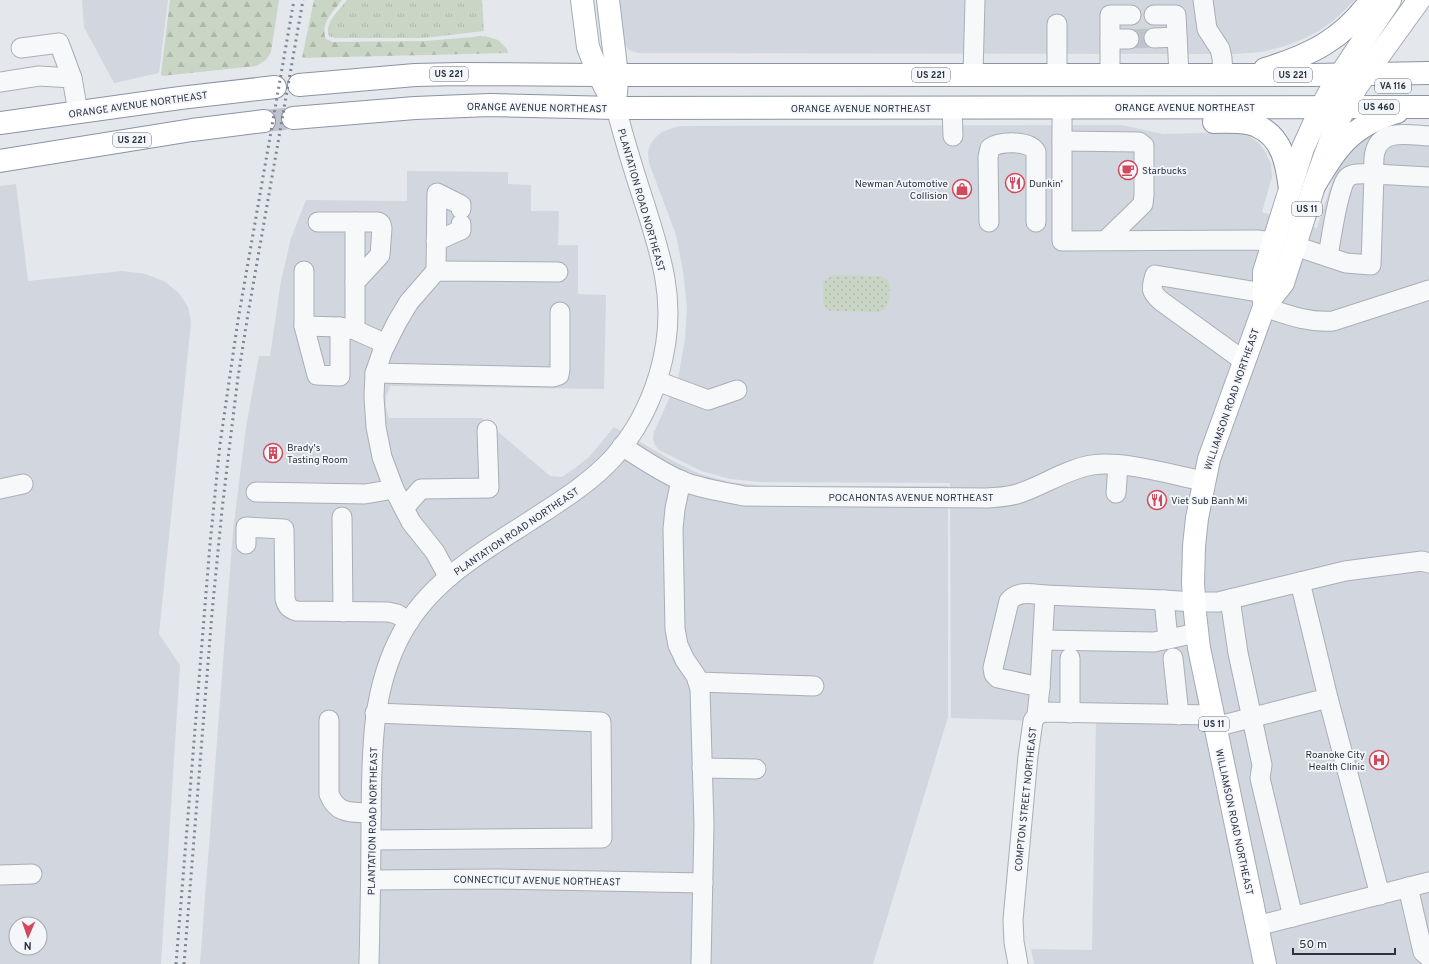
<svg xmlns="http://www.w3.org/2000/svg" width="1429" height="964" viewBox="0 0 1429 964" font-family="Overpass,sans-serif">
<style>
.built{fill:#d2d6de;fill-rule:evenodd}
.grass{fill:url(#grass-tufts)}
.forest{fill:url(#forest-firs)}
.park{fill:url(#park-dots)}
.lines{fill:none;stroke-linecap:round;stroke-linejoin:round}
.minor-tunnel{stroke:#bfc3cb;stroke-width:19;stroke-dasharray:19 10;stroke-linecap:butt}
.highway-tunnel{stroke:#bfc3cb;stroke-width:22;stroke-dasharray:22 11;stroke-linecap:butt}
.minor-casing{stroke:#a9aeb7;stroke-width:21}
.major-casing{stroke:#a3abb8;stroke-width:24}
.highway-casing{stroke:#8b94a3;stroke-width:24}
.minor{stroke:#f7f8fa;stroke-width:19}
.major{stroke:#fff;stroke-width:22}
.highway{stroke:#fff;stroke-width:22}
.rail{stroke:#7d8696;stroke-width:3;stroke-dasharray:2 4;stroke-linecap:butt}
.labels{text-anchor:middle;stroke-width:3.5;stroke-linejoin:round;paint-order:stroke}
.shield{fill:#f4f6f9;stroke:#676e7b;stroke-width:1}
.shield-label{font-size:9px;font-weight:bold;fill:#2b3445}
.street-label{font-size:10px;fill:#2b3445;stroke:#f4f6f9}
.poi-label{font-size:10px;fill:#2b3445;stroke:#f4f6f9;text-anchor:start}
</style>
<defs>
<pattern id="grass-tufts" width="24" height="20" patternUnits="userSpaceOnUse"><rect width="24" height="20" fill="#c9d6c5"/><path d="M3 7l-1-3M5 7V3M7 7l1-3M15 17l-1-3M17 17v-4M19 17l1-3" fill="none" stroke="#adb8ab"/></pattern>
<pattern id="forest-firs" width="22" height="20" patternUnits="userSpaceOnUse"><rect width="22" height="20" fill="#c9d6c5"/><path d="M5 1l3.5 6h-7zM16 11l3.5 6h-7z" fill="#adb8ab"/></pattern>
<pattern id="park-dots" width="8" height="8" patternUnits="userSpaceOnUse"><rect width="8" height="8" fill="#c9d6c5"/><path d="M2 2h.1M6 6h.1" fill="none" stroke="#adb8ab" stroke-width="1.8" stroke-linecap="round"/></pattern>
</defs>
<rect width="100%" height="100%" fill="#e4e7ec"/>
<!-- built -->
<g class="built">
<path d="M82,0H168L159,73L114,83L84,27Z"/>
<path d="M619,0H1355L1334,20L1319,31L1303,39L1285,46L1262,52L1235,54L638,53L629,50L624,44Z"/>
<path d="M1121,125L1163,134L1237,132L1249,136L1259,143L1266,153L1271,164L1272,177L1262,212L1317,228L1334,176L1342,162L1356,147L1369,136L1388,127L1400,125H1429V964H1034L1031,949L1092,950L1096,723L951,718L950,483L761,482L730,479L701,471L659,450L655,445L653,439L654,432L678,379L685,339L687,307L683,271L676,235L649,163L648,153L650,145L655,138L662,132L670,129L680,126Z"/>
<path d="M407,171L508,172V184L531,185V211H559L558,245H578V294L606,295L604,389L390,386L386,397V408L389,418H482L550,476L562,477L575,468L589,457L614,427L673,461L700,474L730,482L762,486H948V717L873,964H200L233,531L246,427L259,356H270L281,281L291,238L306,200L407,201Z"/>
<path d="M16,184L28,281L122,271L145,274L164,281L179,293L188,307L191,322L159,634L180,665L161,964H0V186ZM16,924H40V948H16Z"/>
</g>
<!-- grass -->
<path class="grass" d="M347,0H482L484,31L424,38H334L329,36C324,22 339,11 347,0Z"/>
<!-- forest -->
<g class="forest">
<path d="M170,0H279L271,52L266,60L256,66L162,76L161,74Z"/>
<path d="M314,0H342C333,12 320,23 326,39L333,42L425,41L485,36L498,40L507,49L508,53L302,58Z"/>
</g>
<!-- park -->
<path class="park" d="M833,275L882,276L887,280L890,286L889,301L885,309L879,312L833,311L828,310L823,304V282Z"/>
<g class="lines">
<!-- minor-tunnel -->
<path class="minor-tunnel" d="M1129,39L1154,38"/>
<!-- highway-tunnel -->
<path class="highway-tunnel" d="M264,121L293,118"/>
<!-- minor casing -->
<g class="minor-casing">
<g id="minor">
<path d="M1203,0L1207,29L1220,49L1222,58L1223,75"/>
<path d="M1154,15H1176L1179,75"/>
<path d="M1154,38L1177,37"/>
<path d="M1110,39H1129"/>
<path d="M21,48L59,43L72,78"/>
<path d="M973,74L975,0"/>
<path d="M1057,74V24"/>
<path d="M1110,74V15H1131"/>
<path d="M0,82L39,76L72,78L78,112"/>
<path d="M952,107L953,136"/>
<path d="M1062,107V241L1257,240L1273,242"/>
<path d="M1062,141L1139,142L1144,146V195L1143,204L1106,240"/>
<path d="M318,222H378L381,224L382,228L380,255L355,282V330"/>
<path d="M989,222L988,157L990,148C1000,141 1030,140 1036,152V222"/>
<path d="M436,241L461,230V224"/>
<path d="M1295,246L1346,263L1371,265L1374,174L1429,177"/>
<path d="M1328,257C1330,244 1339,184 1347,178C1353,172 1366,174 1374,174C1374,167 1373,159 1375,152C1381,128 1410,135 1429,136"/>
<path d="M304,271V326L317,375L340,376V327L355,330L386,344"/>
<path d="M436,271L437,193L461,205V209"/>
<path d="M355,282V222"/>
<path d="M1264,307C1288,315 1308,323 1333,321L1429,290"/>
<path d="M304,326L340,327"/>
<path d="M1244,361L1161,301C1150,291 1151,289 1155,275L1264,293"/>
<path d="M375,373L553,377L559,375L560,369V312"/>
<path d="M657,381L708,400L737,390"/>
<path d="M622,446C641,458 665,475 687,483C705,489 724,492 744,496L987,498C998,497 1010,497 1020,493C1044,485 1067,469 1092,465C1123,460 1172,475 1204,481"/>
<path d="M681,480L675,509L673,529L675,629L678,645L685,660L696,676L700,689L704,825L701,964"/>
<path d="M0,489L23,484"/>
<path d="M256,492L365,494L394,489"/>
<path d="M1116,493L1118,465"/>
<path d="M404,508L421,489L489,488L487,430"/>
<path d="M342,517L343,612"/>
<path d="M246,544V527L284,529L285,599C287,606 289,609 297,611L388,612L397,614L409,622"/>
<path d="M448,576L435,552L411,522L394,489L382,457L376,427L374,397L375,373L383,350L397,322L409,302L436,271L558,272"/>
<path d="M1300,582L1345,571L1422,561L1429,563"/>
<path d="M1230,599L1238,653L1262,765L1260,778L1293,917"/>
<path d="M1164,600L1168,639"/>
<path d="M1043,640L1154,642L1197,633"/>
<path d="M1070,658V713"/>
<path d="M1173,658L1179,715"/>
<path d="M698,682L814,686"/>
<path d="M1040,687L998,678L994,674L993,668L1009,601C1018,590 1033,594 1045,595"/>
<path d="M1328,698L1380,895"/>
<path d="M1037,715L1040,687L1045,595L1164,600L1194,602H1218L1300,582L1328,698L1215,727"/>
<path d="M329,720V794C337,815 352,812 371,813"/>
<path d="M702,768L756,769"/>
<path d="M371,840L602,838L601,722L375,713"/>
<path d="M0,875L32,874"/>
<path d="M371,880L497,879L703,883"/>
<path d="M1408,887L1423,952L1429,957"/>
<path d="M1257,926L1429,882"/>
<path d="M369,964C370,918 371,872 371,826C372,760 369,693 402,633C430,581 482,552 530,521C559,502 589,484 613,458C655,411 676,342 665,279C661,255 653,231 646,208C635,175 625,142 616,108"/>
<path d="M1018,964L1014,942L1013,920L1028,756L1033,721L1037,715L1043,712L1212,715"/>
</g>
</g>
<!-- major casing -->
<g class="major-casing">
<g id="major">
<path d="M582,0L588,47L599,75L616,108"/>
<path d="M608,0L617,75L616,93"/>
<path d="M1264,307L1283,283L1314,186L1335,128L1345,107L1357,86L1419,0"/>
<path d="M1265,964L1199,648L1195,613L1193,583L1194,546L1197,518L1209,459L1264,307V272L1303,148L1321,108L1333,86L1390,0"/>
</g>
</g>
<!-- highway casing -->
<g class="highway-casing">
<g id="highway">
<path d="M1265,69C1311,55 1343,39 1371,0"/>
<path d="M299,85L415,75L459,74L599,75H1312L1429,73"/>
<path d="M293,118L415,108L490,105L616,108L1429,107"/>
<path d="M1214,122C1227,122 1245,120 1257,126C1283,137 1287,165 1290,189"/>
<path d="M0,123L180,98L275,87"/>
<path d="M0,161L192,130L264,121"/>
<path d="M1314,186C1338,146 1351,126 1397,112"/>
</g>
</g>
<!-- minor -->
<use href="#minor" class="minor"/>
<!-- major -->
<use href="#major" class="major"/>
<!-- highway -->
<use href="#highway" class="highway"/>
<!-- rail -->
<g class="rail">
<path d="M176,964L210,544L220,444L238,320L294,0"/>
<path d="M184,964L212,613L222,510L230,442L238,377L248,314L303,0"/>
</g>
</g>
<!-- icons -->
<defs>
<g id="cafe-ring" transform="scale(1)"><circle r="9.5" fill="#f4f6f9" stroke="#d1495b" stroke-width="1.5"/><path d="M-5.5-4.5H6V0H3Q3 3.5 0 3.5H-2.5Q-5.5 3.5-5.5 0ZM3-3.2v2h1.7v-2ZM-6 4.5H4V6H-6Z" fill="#d1495b"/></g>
<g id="restaurant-ring" transform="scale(1)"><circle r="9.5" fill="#f4f6f9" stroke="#d1495b" stroke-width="1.5"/><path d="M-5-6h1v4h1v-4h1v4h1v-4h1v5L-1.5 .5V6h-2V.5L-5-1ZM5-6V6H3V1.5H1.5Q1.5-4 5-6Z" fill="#d1495b"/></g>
<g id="shop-ring" transform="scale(1)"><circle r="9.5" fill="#f4f6f9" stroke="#d1495b" stroke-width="1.5"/><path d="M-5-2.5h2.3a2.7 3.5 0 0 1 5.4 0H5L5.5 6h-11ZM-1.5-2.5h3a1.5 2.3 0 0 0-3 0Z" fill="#d1495b"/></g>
<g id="building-ring" transform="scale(1)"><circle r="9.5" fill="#f4f6f9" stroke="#d1495b" stroke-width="1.5"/><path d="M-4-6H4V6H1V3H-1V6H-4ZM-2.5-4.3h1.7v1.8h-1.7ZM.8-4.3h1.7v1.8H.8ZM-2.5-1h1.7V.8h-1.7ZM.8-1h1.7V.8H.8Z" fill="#d1495b"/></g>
<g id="hospital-ring" transform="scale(1)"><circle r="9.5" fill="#f4f6f9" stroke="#d1495b" stroke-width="1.5"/><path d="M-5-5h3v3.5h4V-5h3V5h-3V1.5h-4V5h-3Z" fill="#d1495b"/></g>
</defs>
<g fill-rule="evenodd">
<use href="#cafe-ring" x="1128" y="170"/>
<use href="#restaurant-ring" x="1015" y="183"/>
<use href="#shop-ring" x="962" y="189"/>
<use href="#building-ring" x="273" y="453"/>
<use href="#restaurant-ring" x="1157" y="500"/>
<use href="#hospital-ring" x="1379" y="760"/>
</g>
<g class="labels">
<!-- shield labels -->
<g class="shield">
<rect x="430" y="67" width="38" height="14" rx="3"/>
<rect x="912" y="68" width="38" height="14" rx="3"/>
<rect x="1274" y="68" width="38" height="14" rx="3"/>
<rect x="1375" y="79" width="36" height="14" rx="3"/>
<rect x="1359" y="100" width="40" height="14" rx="3"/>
<rect x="113" y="133" width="38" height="14" rx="3"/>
<rect x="1292" y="202" width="30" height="14" rx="3"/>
<rect x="1199" y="717" width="30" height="14" rx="3"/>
</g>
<g class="shield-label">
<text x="449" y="77">US 221</text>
<text x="931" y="78">US 221</text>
<text x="1293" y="78">US 221</text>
<text x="1393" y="89">VA 116</text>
<text x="1379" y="110">US 460</text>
<text x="132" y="143">US 221</text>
<text x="1307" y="212">US 11</text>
<text x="1214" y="727">US 11</text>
</g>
<!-- street labels -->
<g class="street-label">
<text transform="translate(138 104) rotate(-8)" y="4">ORANGE AVENUE NORTHEAST</text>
<text transform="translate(537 107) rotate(1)" y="4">ORANGE AVENUE NORTHEAST</text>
<text x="1185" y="111">ORANGE AVENUE NORTHEAST</text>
<text x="861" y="112">ORANGE AVENUE NORTHEAST</text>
<text transform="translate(642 200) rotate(74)" y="4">PLANTATION ROAD NORTHEAST</text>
<text transform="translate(1231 399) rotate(-71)" y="4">WILLIAMSON ROAD NORTHEAST</text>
<text x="911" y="501">POCAHONTAS AVENUE NORTHEAST</text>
<text transform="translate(516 531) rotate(-34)" y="4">PLANTATION ROAD NORTHEAST</text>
<text transform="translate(1025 799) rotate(-84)" y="4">COMPTON STREET NORTHEAST</text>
<text transform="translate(372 821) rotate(-89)" y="4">PLANTATION ROAD NORTHEAST</text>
<text transform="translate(1235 822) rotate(78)" y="4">WILLIAMSON ROAD NORTHEAST</text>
<text transform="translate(537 880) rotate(1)" y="4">CONNECTICUT AVENUE NORTHEAST</text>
</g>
<!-- poi labels -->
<g class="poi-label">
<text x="1142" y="174">Starbucks</text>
<text x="948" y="187" text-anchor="end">Newman Automotive<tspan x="948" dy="12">Collision</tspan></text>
<text x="1029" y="187">Dunkin'</text>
<text x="287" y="451">Brady's<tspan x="287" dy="12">Tasting Room</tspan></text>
<text x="1171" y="504">Viet Sub Banh Mi</text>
<text x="1365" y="758" text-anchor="end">Roanoke City<tspan x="1365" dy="12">Health Clinic</tspan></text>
</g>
</g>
<!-- north arrow -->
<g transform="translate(28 936) rotate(182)"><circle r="19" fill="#f4f6f9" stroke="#a4a8b1"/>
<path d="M0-3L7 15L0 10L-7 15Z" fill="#d1495b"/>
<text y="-6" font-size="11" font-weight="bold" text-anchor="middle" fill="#2b3445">N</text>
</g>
<!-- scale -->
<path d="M1293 948v6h102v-6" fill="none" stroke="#2b3445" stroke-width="2"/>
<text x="1299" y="948" font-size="12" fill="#2b3445" stroke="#f4f6f9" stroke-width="3" paint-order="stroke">50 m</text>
</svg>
